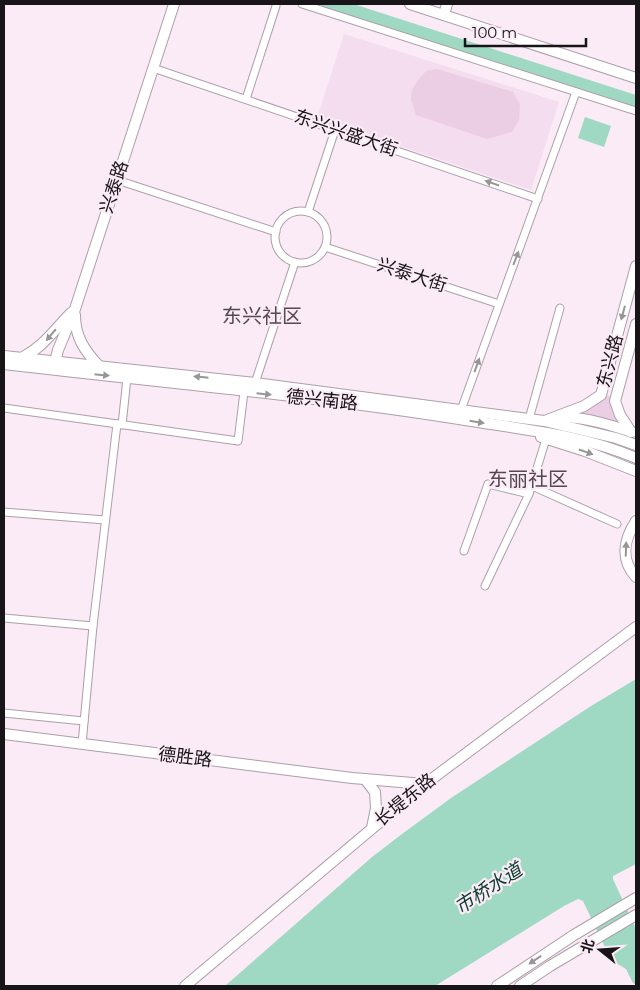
<svg xmlns="http://www.w3.org/2000/svg" width="640" height="990" viewBox="0 0 640 990" font-family="Montserrat,'Noto Sans SC',sans-serif">
<style>
.built{fill:#f3ddee}
.green{fill:#eccee4}
.water{fill:#a0d9c3}
.lines{fill:none;stroke-linecap:round;stroke-linejoin:round}
.river{stroke:#a0d9c3;stroke-width:15}
.street-casing{stroke:#ad9faa;stroke-width:9}
.secondary-casing{stroke:#ad9faa;stroke-width:12}
.street{stroke:#fff;stroke-width:7}
.secondary{stroke:#fff;stroke-width:10}
.oneway{fill:#989597}
.labels{text-anchor:middle;stroke-width:4.5;stroke-linejoin:round;paint-order:stroke}
.street-label{font-size:18px;fill:#191418;stroke:#faebf6}
.water-label{font-size:19px;font-style:italic;fill:#0b3d2e;stroke:#faebf6}
.quarter-label{font-size:20px;fill:#544851;stroke:#faebf6}
</style>
<rect width="100%" height="100%" fill="#faebf6"/>
<!-- built -->
<path class="built" d="M344,34L559,102L531,190L317,118Z"/>
<!-- green -->
<g class="green">
<path d="M437,69L513,92L520,104L519,120L512,132L487,139L416,115L411,99L412,90L418,80L426,71Z"/>
<path d="M609,395L618,425L575,414L593,405Z"/>
</g>
<!-- water -->
<g class="water">
<path d="M585,117L611,126L604,147L578,138Z"/>
<path d="M636,679V864L613,876V879L636,929V985L633,983L626,969L611,960L583,901L578,899L564,906L435,986H225L372,857L402,834L451,798L591,706Z"/>
</g>
<g class="lines">
<!-- river -->
<path class="river" d="M329,4L636,103"/>
<!-- street casing -->
<g class="street-casing">
<g id="street">
<path d="M302,4L636,111"/>
<path d="M153,68L538,199"/>
<path d="M246,99L276,6"/>
<path d="M117,180L276,232"/>
<circle cx="301" cy="237" r="26"/>
<path d="M308,212L335,130"/>
<path d="M325,247L499,304"/>
<path d="M255,383L295,262"/>
<path d="M4,408L238,441L244,392"/>
<path d="M461,410L576,92"/>
<path d="M529,419L560,308"/>
<path d="M122,425L127,378"/>
<path d="M532,486L617,524"/>
<path d="M4,512L105,520"/>
<path d="M464,551L488,484L529,494"/>
<path d="M485,586L529,494L546,439"/>
<path d="M4,618L93,626"/>
<path d="M4,713L84,721"/>
<path d="M82,744L93,626L117,424"/>
</g>
</g>
<!-- secondary casing -->
<g class="secondary-casing">
<g id="secondary">
<path d="M410,4L636,78"/>
<path d="M444,15L447,4"/>
<path d="M75,315C75,336 84,350 98,365"/>
<path d="M4,356L255,383L544,421L616,438L636,445"/>
<path d="M23,357C43,347 55,329 71,313"/>
<path d="M4,364C156,382 308,395 459,419C518,429 581,434 636,458"/>
<path d="M54,366L58,350L75,309L174,4"/>
<path d="M564,417C588,418 610,425 632,432"/>
<path d="M547,420L584,406L601,395L636,266"/>
<path d="M631,432L620,415L615,401L636,324"/>
<path d="M541,437L585,451L636,471"/>
<path d="M636,521C624,539 620,560 636,577"/>
<path d="M4,734L352,778L425,784"/>
<path d="M365,779L375,792L376,808L372,828"/>
<path d="M185,986L425,784L636,627"/>
<path d="M497,986L574,935L636,898"/>
<path d="M520,986L550,966L636,915"/>
</g>
</g>
<!-- street -->
<use href="#street" class="street"/>
<!-- secondary -->
<use href="#secondary" class="secondary"/>
</g>
<!-- one-way arrows -->
<defs><path id="oneway-solid" d="M-6-.8H1V-3.2L6.5 0L1 3.2V.8H-6Z" transform="scale(1.25)"/></defs>
<g class="oneway">
<use href="#oneway-solid" transform="translate(492 183) rotate(-161)"/>
<use href="#oneway-solid" transform="translate(516 258) rotate(-69)"/>
<use href="#oneway-solid" transform="translate(623 313) rotate(105)"/>
<use href="#oneway-solid" transform="translate(51 335) rotate(130)"/>
<use href="#oneway-solid" transform="translate(477 365) rotate(-70)"/>
<use href="#oneway-solid" transform="translate(102 375) rotate(6)"/>
<use href="#oneway-solid" transform="translate(201 377) rotate(-174)"/>
<use href="#oneway-solid" transform="translate(264 394) rotate(6)"/>
<use href="#oneway-solid" transform="translate(477 422) rotate(9)"/>
<use href="#oneway-solid" transform="translate(586 452) rotate(19)"/>
<use href="#oneway-solid" transform="translate(626 549) rotate(-88)"/>
<use href="#oneway-solid" transform="translate(535 960) rotate(146)"/>
</g>
<g class="labels">
<!-- street labels -->
<g class="street-label">
<text transform="translate(346 133) rotate(19)" y="6">东兴兴盛大街</text>
<text transform="translate(114 187) rotate(-72)" y="6">兴泰路</text>
<text transform="translate(412 275) rotate(18)" y="6">兴泰大街</text>
<text transform="translate(610 361) rotate(-75)" y="6">东兴路</text>
<text transform="translate(322 400) rotate(6)" y="6">德兴南路</text>
<text transform="translate(185 757) rotate(7)" y="6">德胜路</text>
<text transform="translate(405 800) rotate(-39)" y="6">长堤东路</text>
</g>
<!-- water labels -->
<g class="water-label">
<text transform="translate(488 888) rotate(-33)" y="7">市桥水道</text>
</g>
<!-- quarter labels -->
<g class="quarter-label">
<text x="262" y="323">东兴社区</text>
<text x="528" y="486">东丽社区</text>
</g>
</g>
<!-- border -->
<rect width="640" height="990" fill="none" stroke="#191418" stroke-width="10"/>
<!-- north arrow -->
<g transform="translate(600 950) rotate(287)" stroke="#faebf6" stroke-width="4" paint-order="stroke">
<path d="M0-4L9 19L0 12L-9 19Z" fill="#191418"/>
<text y="-8" font-size="14" font-weight="bold" text-anchor="middle" fill="#191418">北</text>
</g>
<!-- scale -->
<path d="M465 38v8h121v-8" fill="none" stroke="#191418" stroke-width="2.5"/>
<text x="472" y="38" font-size="15" fill="#191418" stroke="#faebf6" stroke-width="4" paint-order="stroke">100 m</text>
</svg>
